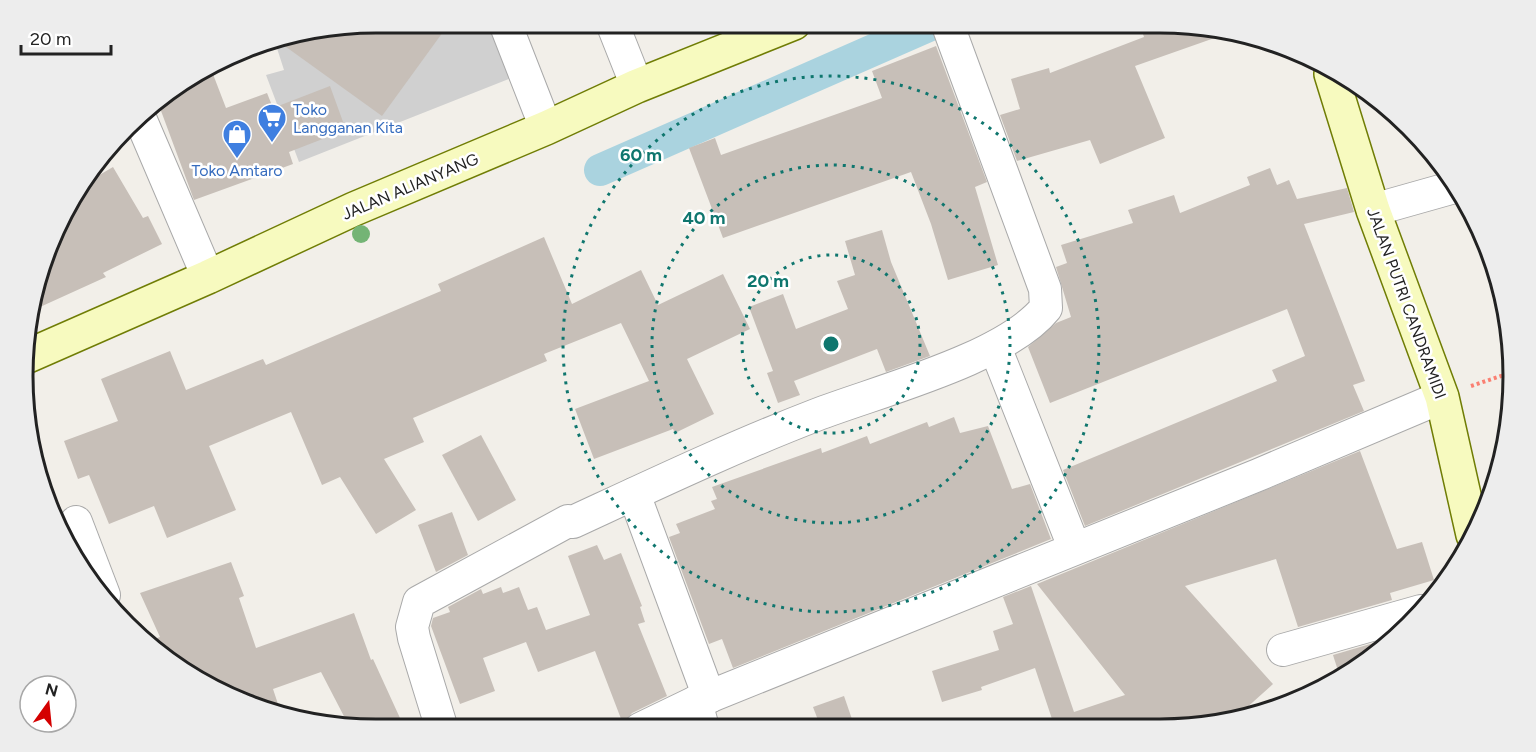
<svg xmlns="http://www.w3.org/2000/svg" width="1536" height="752" viewBox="0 0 1536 752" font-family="Figtree,sans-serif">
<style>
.religious{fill:#d0d0d0}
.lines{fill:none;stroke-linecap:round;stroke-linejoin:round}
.canal{stroke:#aad3df;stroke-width:32}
.building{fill:#c7bfb8}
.street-casing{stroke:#a9a9a9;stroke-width:34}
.secondary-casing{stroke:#707d05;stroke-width:36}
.path{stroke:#fa8072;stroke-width:4;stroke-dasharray:3 3;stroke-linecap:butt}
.street{stroke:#fff;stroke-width:32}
.secondary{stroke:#f7fabf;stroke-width:33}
.tree{fill:#74b475}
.ring{fill:none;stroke:#0f766e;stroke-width:3;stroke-dasharray:3 6}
.labels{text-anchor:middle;stroke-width:5;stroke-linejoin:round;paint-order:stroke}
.shop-label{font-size:16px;fill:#366cbe;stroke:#fff;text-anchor:start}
.street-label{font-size:16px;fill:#222;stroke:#fff}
.rim{fill:none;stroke:#222;stroke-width:3}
.centre{fill:#0f766e;stroke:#fff;stroke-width:3}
.ring-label{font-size:18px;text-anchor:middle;font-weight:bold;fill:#0f766e;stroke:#fff;stroke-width:5;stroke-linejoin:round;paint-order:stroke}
</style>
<rect width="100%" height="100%" fill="#f2efe9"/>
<!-- religious -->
<path class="religious" d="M376,23H494L516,76L299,162L266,75L284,70L274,39Z"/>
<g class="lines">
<!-- canal -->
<path class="canal" d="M600,170L935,23"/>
</g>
<!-- building -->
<g class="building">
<path d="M376,22H429L443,32L382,116L275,39Z"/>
<path d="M1139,22H1160L1223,35L1135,66L1165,138L1100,164L1090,140L1017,161L1000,115L1020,109L1011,79L1049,68L1050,73L1144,37Z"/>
<path d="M936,46L987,182L975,187L998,265L948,280L931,224L911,172L723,238L689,148L715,138L721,155L882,98L872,71Z"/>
<path d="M211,69L226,108L267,93L273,108L330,86L346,130L289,152L293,164L194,200L157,100Z"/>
<path d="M113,167L143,218L148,216L162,244L103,273L106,277L29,312L79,187Z"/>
<path d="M1270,168L1277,185L1289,180L1297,199L1347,188L1354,212L1304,224L1365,381L1353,385L1364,411L1085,526L1063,470L1277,381L1272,370L1305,356L1287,309L1050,403L1028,347L1056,323L1071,317L1056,267L1067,263L1061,245L1133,223L1128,210L1174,195L1180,213L1250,185L1247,177Z"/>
<path d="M882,230L891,262L930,356L886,372L877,349L794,381L800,395L778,403L767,373L773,371L749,307L783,294L796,329L848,309L837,281L855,275L845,241Z"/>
<path d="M544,237L572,304L641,270L658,305L723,274L750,329L687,359L714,414L675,433L673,429L594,459L575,409L649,381L621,323L544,354L547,361L413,418L424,442L384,459L416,510L376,534L340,477L322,485L291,412L209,446L236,510L167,538L154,506L109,524L89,475L78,479L64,441L118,421L101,379L170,351L186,390L263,359L266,365L441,291L438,284Z"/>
<path d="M954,417L960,433L988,426L1012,489L1030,484L1051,539L733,668L722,639L709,644L669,537L680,533L676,524L715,509L711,501L717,499L712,487L821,448L822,453L867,436L870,444L927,422L929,427Z"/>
<path d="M481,435L516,500L478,521L442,455Z"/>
<path d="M1360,451L1397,549L1422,542L1434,580L1390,593L1392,600L1298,627L1276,559L1185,586L1273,684L1234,719L1206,726L1044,727L1043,722L1052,719L1035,668L981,687L982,690L942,702L932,671L999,650L993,631L1013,624L1003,597L1031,586L1074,712L1125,695L1037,584Z"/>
<path d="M452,512L468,555L436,572L418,525Z"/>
<path d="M597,545L604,560L621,553L642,606L640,607L645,622L638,624L667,696L632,713L623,724L595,651L538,672L526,642L483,658L495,691L460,704L431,626L433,618L450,612L448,607L481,589L483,594L501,587L503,593L519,587L528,610L537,607L546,630L590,615L568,556Z"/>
<path d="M231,562L244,596L239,598L256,648L354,613L371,660L373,659L405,729H376L348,724L321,672L273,689L280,710L240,702L149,641L160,637L140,593Z"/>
<path d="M1394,637L1375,657L1340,677L1333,655Z"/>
<path d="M844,696L855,728H821L813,707Z"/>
</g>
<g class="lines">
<!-- street casing -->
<g class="street-casing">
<g id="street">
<path d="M505,23L546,128"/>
<path d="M612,23L637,86"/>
<path d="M140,118L208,277"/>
<path d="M1373,210L1451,188"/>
<path d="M995,347L1074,547"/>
<path d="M634,494L709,697"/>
<path d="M76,522L104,595"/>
<path d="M1283,650L1421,611"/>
<path d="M696,702L703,728"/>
<path d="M442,729L414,638L412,627L419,602L568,521L573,522C653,485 733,447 816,415C878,391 1005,359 1046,308L1045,289L947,23"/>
<path d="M640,729L696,702L1258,475L1442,397"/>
</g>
</g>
<!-- secondary casing -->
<g class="secondary-casing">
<g id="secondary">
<path d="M1331,74L1373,210L1442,397L1473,535"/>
<path d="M28,356L208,277L354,209L546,128L637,86L794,23"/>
</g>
</g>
<!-- path -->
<path class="path" d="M1471,386L1513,372"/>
<!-- street -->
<use href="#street" class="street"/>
<!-- secondary -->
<use href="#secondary" class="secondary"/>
</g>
<!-- trees -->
<circle class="tree" cx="361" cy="234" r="9"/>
<!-- distance rings -->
<g class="ring">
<circle cx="831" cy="344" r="89"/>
<circle cx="831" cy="344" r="179"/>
<circle cx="831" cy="344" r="268"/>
</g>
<!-- icons -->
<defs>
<g id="supermarket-pin" transform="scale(1.5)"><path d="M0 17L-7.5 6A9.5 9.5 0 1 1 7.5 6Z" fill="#3f7fe0" stroke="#fff"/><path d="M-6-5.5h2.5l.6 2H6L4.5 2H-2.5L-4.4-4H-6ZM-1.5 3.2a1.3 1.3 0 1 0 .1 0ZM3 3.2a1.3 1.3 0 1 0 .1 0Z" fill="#fff"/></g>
<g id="shop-pin" transform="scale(1.5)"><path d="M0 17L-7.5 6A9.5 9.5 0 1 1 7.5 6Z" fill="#3f7fe0" stroke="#fff"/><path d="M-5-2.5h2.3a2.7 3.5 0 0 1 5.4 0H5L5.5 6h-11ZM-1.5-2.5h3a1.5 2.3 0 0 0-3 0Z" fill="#fff"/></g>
</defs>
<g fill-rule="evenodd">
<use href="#supermarket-pin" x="272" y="118"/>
<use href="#shop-pin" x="237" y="134"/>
</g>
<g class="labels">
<!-- shop labels -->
<g class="shop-label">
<text x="293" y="115">Toko<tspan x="293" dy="18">Langganan Kita</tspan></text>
<text x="237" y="176" text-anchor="middle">Toko Amtaro</text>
</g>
<!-- street labels -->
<g class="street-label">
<text transform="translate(410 186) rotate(-23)" y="6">JALAN ALIANYANG</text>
<text transform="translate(1407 303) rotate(70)" y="6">JALAN PUTRI CANDRAMIDI</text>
</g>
</g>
<!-- crop -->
<path d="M0 0H1536V752H0ZM376 33H1160A343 343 0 0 1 1503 376V376A343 343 0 0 1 1160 719H376A343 343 0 0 1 33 376V376A343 343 0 0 1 376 33Z" fill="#ededed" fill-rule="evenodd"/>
<path class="rim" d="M376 33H1160A343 343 0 0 1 1503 376V376A343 343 0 0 1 1160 719H376A343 343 0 0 1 33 376V376A343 343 0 0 1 376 33Z"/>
<circle cx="831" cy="344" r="9" class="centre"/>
<g class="ring-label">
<text x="641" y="161">60 m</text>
<text x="704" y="224">40 m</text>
<text x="768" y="287">20 m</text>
</g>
<!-- north arrow -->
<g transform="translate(48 704) rotate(15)"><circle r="28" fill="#ffffff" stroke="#a7a7a7" stroke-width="1.5"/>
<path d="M0-4.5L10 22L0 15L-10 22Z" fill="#d40000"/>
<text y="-9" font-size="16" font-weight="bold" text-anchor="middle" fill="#222222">N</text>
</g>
<!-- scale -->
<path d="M21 45v9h90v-9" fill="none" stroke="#222222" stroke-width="3"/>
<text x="30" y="45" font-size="18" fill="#222222" stroke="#ffffff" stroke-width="4.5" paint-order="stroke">20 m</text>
</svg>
